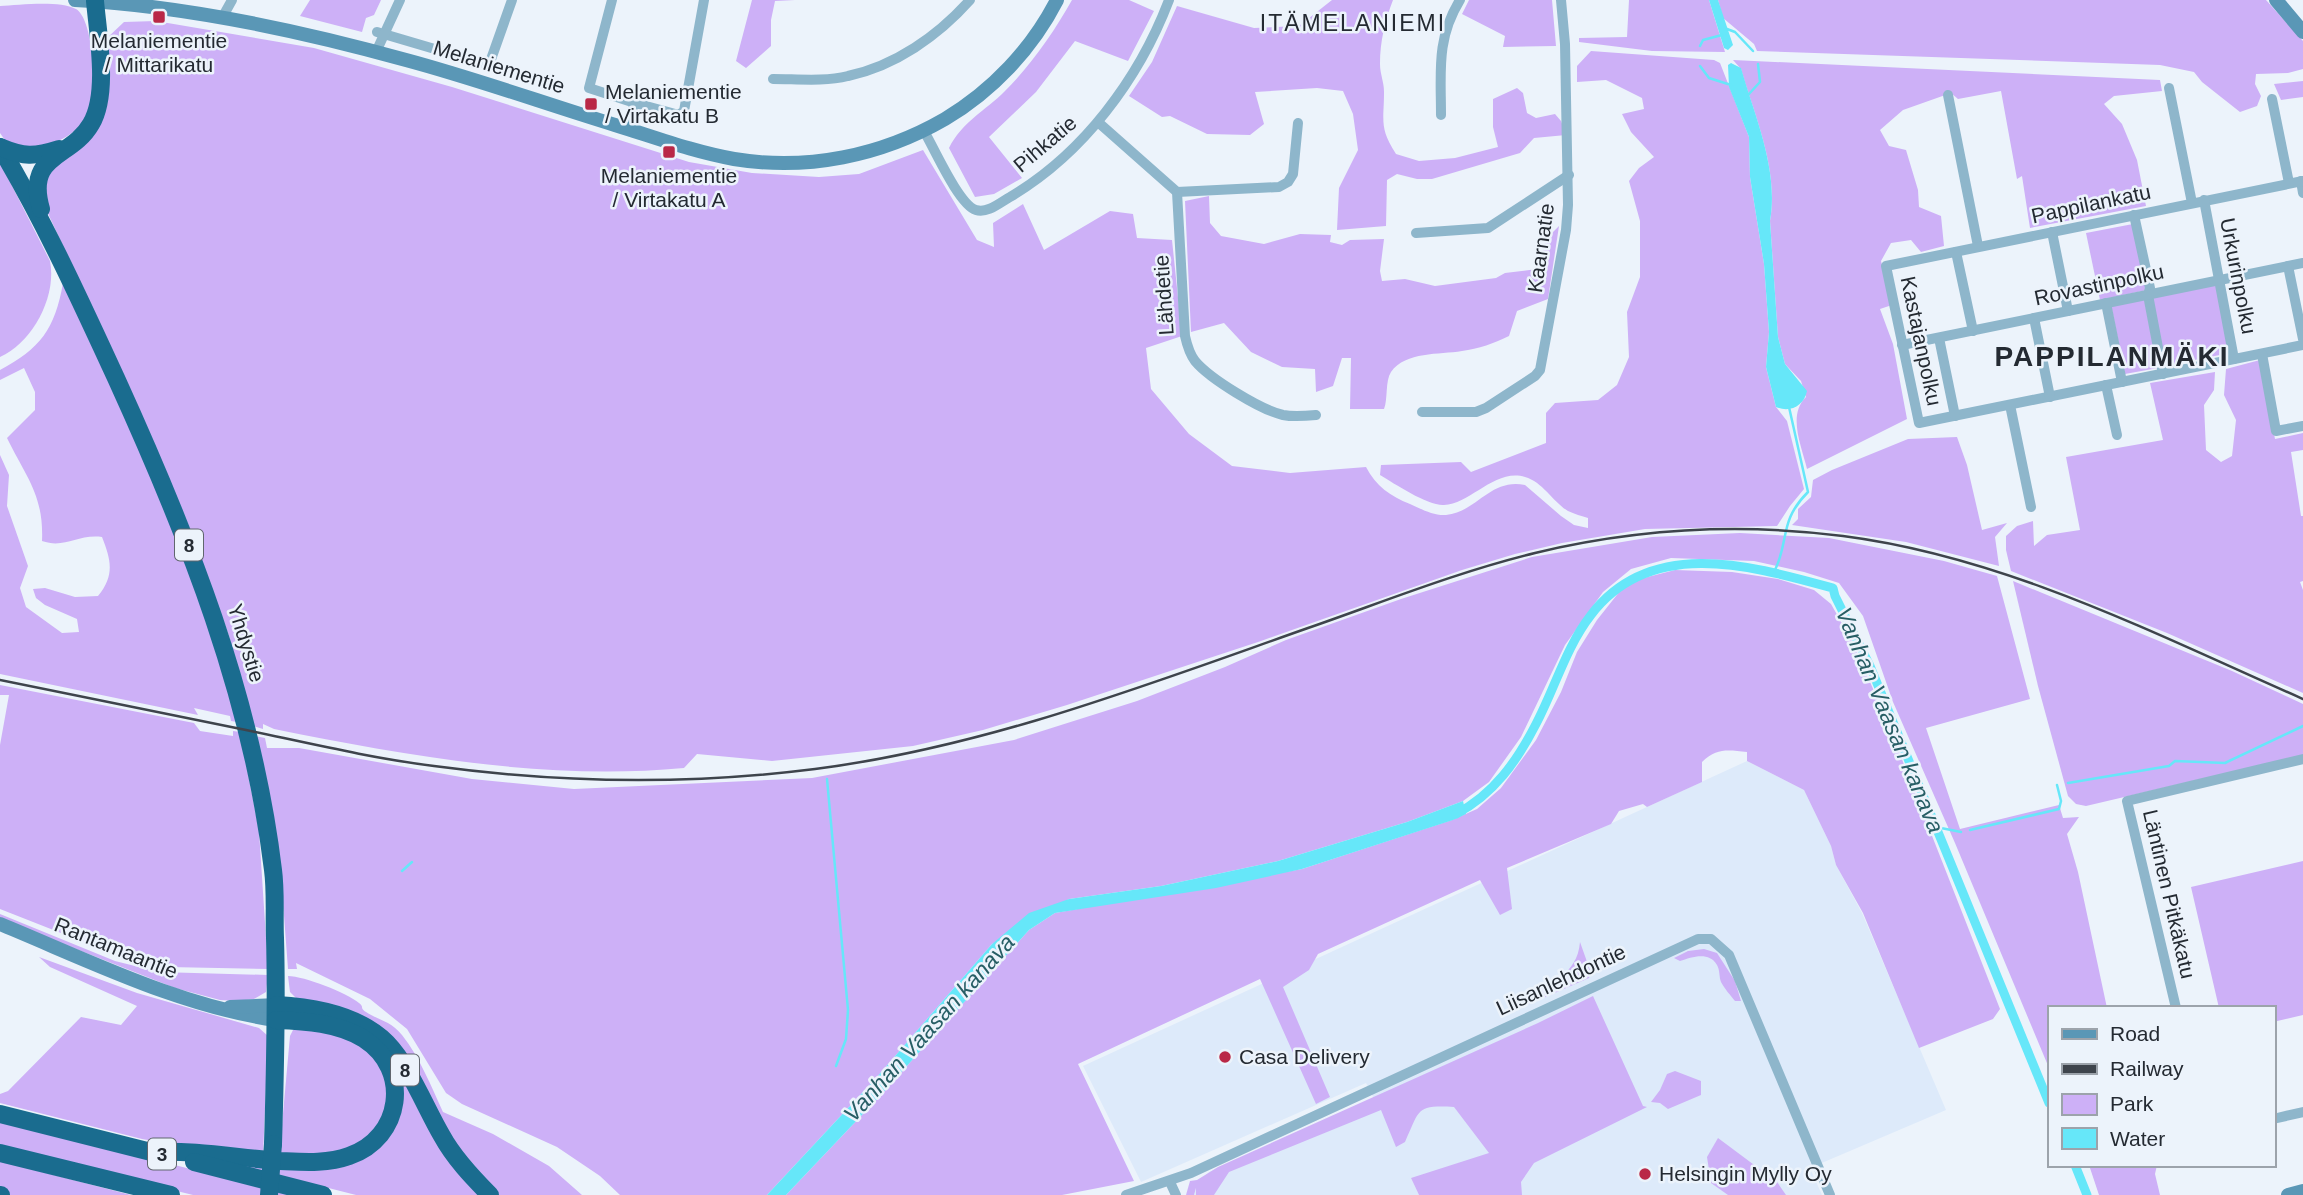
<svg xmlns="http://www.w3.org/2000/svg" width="2303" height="1195" viewBox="0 0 2303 1195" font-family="Helvetica,sans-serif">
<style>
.built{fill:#ddeafa}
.green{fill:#cdb0f7}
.water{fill:#66e7f9}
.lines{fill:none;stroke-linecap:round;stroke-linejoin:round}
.stream{stroke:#66e7f9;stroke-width:2.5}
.canal{stroke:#66e7f9;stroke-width:9}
.street{stroke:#8eb6cb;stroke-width:10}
.secondary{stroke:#5a97b6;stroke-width:14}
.highway{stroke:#1a6c8f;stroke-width:18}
.rail{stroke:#3e444c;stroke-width:2.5}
.highway-bridge{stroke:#1a6c8f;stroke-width:18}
.poi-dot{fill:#b92847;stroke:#ecf3fb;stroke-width:2.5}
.labels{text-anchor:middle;stroke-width:5;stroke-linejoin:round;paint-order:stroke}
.shield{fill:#ecf3fb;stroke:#60666e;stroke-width:2}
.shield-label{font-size:19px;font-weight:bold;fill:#242a32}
.poi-label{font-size:21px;fill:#242a32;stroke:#ecf3fb;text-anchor:start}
.street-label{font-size:21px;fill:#242a32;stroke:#ecf3fb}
.neighbourhood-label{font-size:23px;letter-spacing:2px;fill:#242a32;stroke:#ecf3fb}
.water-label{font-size:23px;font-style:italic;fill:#275e65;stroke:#ecf3fb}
.district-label{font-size:28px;font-weight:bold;letter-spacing:2px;fill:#242a32;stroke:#ecf3fb}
</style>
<rect width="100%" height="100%" fill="#ecf3fb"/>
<!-- built -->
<path class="built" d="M1747,761L1804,790L1831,846L1836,865L1862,913L1946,1110L1810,1168L1822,1195H1511L1411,1178L1419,1195H1194L1198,1183L1209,1172L1375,1101L1366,1083L1141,1182L1083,1066Z"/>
<!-- green -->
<g class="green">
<path d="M310,0H381L374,15L366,18L362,32L300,16Z"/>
<path d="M752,0H795L775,1L771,20V46L746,68L736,61Z"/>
<path d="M1072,0H1129L1154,11L1128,61L1075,41L1036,92L989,137L1022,178L994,194L975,197L949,148C962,122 985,111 1005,91C1031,65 1054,32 1072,0Z"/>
<path d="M1332,0H1393C1385,21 1380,41 1380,64C1380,74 1384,82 1384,92C1384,122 1379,127 1396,154L1419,161L1455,158L1498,147L1493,127V99L1517,88L1523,93L1527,113L1536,118L1555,114L1561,121L1566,135L1534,138L1520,153L1432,179H1417L1397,174L1387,180L1386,226L1337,230L1339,188L1358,150L1353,114L1343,91L1317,88L1255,92L1264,124L1250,135L1207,134L1170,116L1162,117L1129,96L1152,62L1177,6L1254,28L1299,26Z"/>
<path d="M1469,0H1552L1556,46L1503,47L1505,36L1462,14Z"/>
<path d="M1629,0H1709L1725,52L1652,51L1579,42V38L1627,37Z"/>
<path d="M1718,0H2266L2303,41V69L2288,73L2256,74L2255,84L2261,96L2257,106L2240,112L2202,82L2194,72L2160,65L1757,51L1754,44L1723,18Z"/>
<path d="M0,6C19,5 59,0 76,9C93,19 96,84 92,103C91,108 86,117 83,122C71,138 50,145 32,151L7,143L0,133Z"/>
<path d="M156,21L314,48L452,87L689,162L752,173L819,177L859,174L923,150L977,240L994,247L993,223L1023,204L1044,250L1110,211L1133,214L1137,238L1172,240L1182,336L1146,348L1151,389L1189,434L1232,466L1290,473L1366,467C1376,486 1390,496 1410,504C1421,509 1434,516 1446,515C1477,512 1490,478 1525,485L1561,516L1574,525L1588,528V518C1582,516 1574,514 1568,511C1553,502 1543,482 1525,477C1495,468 1471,504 1444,505C1428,506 1395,484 1380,475L1381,465L1461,462L1471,472L1546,443V413L1555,403L1598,400L1617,385L1629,357L1627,312L1640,277V221L1629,181L1639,168L1654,157L1631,132L1622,114L1644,109L1642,98L1606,80L1577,82V66L1591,51L1714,60L1720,63L1749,137L1750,177L1764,264L1769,332L1766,367L1776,407L1787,421L1804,489L1790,506L1777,526L1645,529L1562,543L1515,554L1462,570L1261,641L1067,705L983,730L913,746L772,761L697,754L684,768C546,781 409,756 274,729L263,724V729L253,726L229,636L193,536L152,438L45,207L46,175L101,122C113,96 108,66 106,39L124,22Z"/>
<path d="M1733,60L2160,80L2162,91L2114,96L2104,104L2122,124L2137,160L2146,206L2030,228L2022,176L2017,179L2001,91L1958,99L1951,93L1903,110L1880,130L1889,146L1906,150L1918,190L1919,207L1941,216L1944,246L1921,252L1911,240L1891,243L1881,261L1892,305L1880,309L1893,344L1907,419L1807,469C1802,447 1787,415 1806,397L1801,381L1785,364L1778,337L1770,221C1779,170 1755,117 1741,69Z"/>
<path d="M2303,81V97L2281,100L2274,84Z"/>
<path d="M0,162L50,261C57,296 33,342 0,357Z"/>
<path d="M1209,196L1210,223L1221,236L1264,244L1300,234L1331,235L1330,242L1342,245L1350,240L1384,239L1380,271L1382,281L1405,279L1435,286L1496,278L1505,273L1537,269L1546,239L1559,226L1548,299L1517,311L1509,336C1495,343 1478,349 1462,351C1439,355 1406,351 1391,372C1385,381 1388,399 1384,409H1350L1351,358H1342L1333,386L1316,392L1315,369L1282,367L1251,352L1224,323L1191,332L1185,201Z"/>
<path d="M2133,224L2147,290L2100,300L2086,233Z"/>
<path d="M63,283L107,371L193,574L237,722L231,721L230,716L194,708L198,715L0,674V455L9,475L7,506L28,566L20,588L26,607L62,633L79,632L77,619L45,605L36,598L33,589L45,588L75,597L98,596C115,575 111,560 102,537C77,534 65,549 42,541C44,495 26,477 7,438L35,410V392L24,368L0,380V370C40,349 55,329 63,283Z"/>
<path d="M2216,283L2230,353L2164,366L2152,296Z"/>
<path d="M2144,298L2158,368L2125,374L2111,305Z"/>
<path d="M2260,360L2275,439L2303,433V450L2291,452L2301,516H2303V581L2300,582L2303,590V693L2167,633L2011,571L2006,550V536L2017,526L2033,521L2034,546L2047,535L2080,530L2066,457L2163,440L2150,383L2215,372L2214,390L2204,405L2206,450L2221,462L2232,456L2236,420L2224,395L2226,369Z"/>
<path d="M1957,437L1967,465L1982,530L2007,523L1995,537L1999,566L1906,542L1792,525L1798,519V509L1811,497L1813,480L1832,470L1908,439Z"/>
<path d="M1740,533L1829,538L1944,561L1997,576L2030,699L1926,728L1960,829L2059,805L2063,818L2079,817L2067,834L2078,872L2107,1008H2049V1068L1955,843L1893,702L1863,616L1839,583L1804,572L1754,561L1671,558L1631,569L1603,592L1565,645L1521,737L1489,782L1463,801L1407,822L1278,861L1161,886L1069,899L992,944L877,1077L767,1195H620L600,1176L557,1147L462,1104L446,1093L407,1029L370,999L296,963L297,969H288L282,889L255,736L265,738L267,748H299L472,779L574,789L812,778L1014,740L1137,701L1225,667L1286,640L1401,599L1532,557L1652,537Z"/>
<path d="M1675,570L1732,572L1778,579L1814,590L1831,604L1852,641L1885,716L2000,1009L1993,1019L1919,1048L1863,913L1836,865L1831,846L1804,790L1747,761V752C1727,750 1717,748 1702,762V782L1647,807L1643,804L1619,811L1611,824L1507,868L1512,909L1500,915L1480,880L1318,954L1309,970L1283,987L1330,1097L1316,1104L1260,979L1078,1064L1134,1181L1062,1195H786L879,1097L1029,930L1055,913L1302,869L1452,820L1477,809L1501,788L1536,740L1561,692L1577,652L1597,620L1620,591L1636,580Z"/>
<path d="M2013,581L2232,671L2303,704V755L2086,806L2076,804L2068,796L2038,686Z"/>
<path d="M0,685L194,723L200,731L233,736V731L240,732L259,831L268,969L168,967L122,957L0,909V745L9,695H0Z"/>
<path d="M2303,861V1015L2273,1022V1008H2219L2191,887Z"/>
<path d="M0,914L115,961L159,972L268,975L266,992L254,999L237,1001L220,1000L175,988L0,919Z"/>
<path d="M1580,942L1591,973L1589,978L1525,1006L1520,1004L1523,997C1550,982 1577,976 1580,942Z"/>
<path d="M1704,949L1717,953L1735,981L1741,1001H1735C1731,996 1724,988 1721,982C1719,977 1720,970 1717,965C1709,951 1692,957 1680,961L1674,958L1688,951Z"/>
<path d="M39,957L137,993L259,1028L268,1036L263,1156L211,1151L142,1139L0,1103V1094L8,1091L81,1017L121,1025L137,1006L50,967Z"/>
<path d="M288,976C304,976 347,993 359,1003C365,1008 359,1007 366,1012C378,1020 391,1021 402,1035C420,1058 431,1086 443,1112L493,1134L549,1166L582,1195H498L458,1153L423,1090L297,999L290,992Z"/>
<path d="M1593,996L1643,1106L1647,1107L1534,1163L1521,1182L1522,1195H1419L1411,1178L1489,1153L1454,1107C1415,1105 1420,1110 1405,1142L1396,1147L1381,1110L1229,1172L1214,1195H1196V1188L1194,1195H1186L1190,1181L1197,1180L1218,1167L1538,1023Z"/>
<path d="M310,1026L369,1047L383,1065L390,1109L359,1148L325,1157L279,1158L290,1036L294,1028Z"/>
<path d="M390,1053L482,1195H356L231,1163L311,1167L388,1132Z"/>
<path d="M1675,1071L1701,1081V1095L1668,1109L1660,1103L1651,1102L1660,1090L1667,1074Z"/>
<path d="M0,1121L294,1195H193L0,1147Z"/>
<path d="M1718,1138L1777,1182L1786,1195H1728L1711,1183L1707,1157Z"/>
<path d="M0,1161L131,1195H8L0,1188Z"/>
<path d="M2089,1165H2157L2155,1174L2160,1195H2099Z"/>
</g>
<!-- water -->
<g class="water">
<path d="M1709,0H1718L1733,45L1728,50L1724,48Z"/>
<path d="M1731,63L1741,68C1755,117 1779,170 1770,221L1778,337L1785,364L1807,391C1804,406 1790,413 1776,407L1766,367L1769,332L1764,264L1750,177L1749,137L1729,87L1728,65Z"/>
<path d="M1463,801L1466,814L1453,820L1302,869L1216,888L1055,913L1029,930L879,1097L786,1195H767L877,1077L992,944L1029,913L1069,899L1161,886L1278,861L1407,822Z"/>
</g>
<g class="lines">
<!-- stream -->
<g class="stream">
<path d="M1727,29L1735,32L1753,51"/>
<path d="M1700,46L1703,40L1722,35"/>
<path d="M1700,66L1709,78L1731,85"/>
<path d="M1748,95L1760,82L1758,64"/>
<path d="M1774,572C1790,541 1778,522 1808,492L1789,407"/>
<path d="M827,779L848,1010L846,1039L836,1066"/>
<path d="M2068,783L2169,766L2175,761L2225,763L2303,726"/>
<path d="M1936,827L1961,832"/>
<path d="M1970,830L2059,809L2061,801L2057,785"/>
<path d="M402,871L412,862"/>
</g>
<!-- canal -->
<g class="canal">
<path d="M1456,814C1494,794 1517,761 1536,724C1555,688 1566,647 1591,615C1651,536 1752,566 1833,588L1835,596L1870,666L2049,1103"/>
<path d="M2075,1165L2087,1195"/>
</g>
<!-- street -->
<g class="street">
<path d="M612,0L589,88L635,103"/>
<path d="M222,18L232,0"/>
<path d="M377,32L489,65L512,0"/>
<path d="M376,52L400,0"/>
<path d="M773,79C797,79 824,82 848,76C895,66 938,36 970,0"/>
<path d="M2169,88L2192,203"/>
<path d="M1948,95L1978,246"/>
<path d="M2272,99L2289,183"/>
<path d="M1441,115C1441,72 1436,39 1460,0"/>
<path d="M1099,123L1177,192L1185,336C1187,345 1189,353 1195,361C1210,379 1261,410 1283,415C1293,417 1306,416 1316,415"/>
<path d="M625,128L635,103L679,115L684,111L704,0"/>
<path d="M924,131C934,148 959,205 976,210C987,214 1001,202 1010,197C1083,154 1139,79 1169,0"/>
<path d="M2301,181L2303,193"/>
<path d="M2303,181L1886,266L1919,423L2303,345"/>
<path d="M1177,192L1279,187L1288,182L1293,174L1298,123"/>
<path d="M2204,200L2234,359"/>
<path d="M2134,215L2150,288L2148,295L2163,374"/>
<path d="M2052,232L2068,311"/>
<path d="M1416,233L1488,228L1569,175"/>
<path d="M1956,252L1973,331"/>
<path d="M2288,266L2303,339"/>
<path d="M2106,303L2122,382"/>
<path d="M2034,318L2050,397"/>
<path d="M1939,338L1955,416"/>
<path d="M1902,345L2303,263"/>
<path d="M2262,354L2276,431L2303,426"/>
<path d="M2106,385L2117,435"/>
<path d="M2010,405L2031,507"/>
<path d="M1422,412H1476L1486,408L1535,376L1540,370L1566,230L1568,205L1565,44L1561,0"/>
<path d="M2176,1008L2127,801L2303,759"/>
<path d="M2273,1119L2303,1112"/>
<path d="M1170,1182L1176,1195"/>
<path d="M1126,1195L1191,1173L1698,939H1711L1729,955L1830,1195"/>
</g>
<!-- secondary -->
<g class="secondary">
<path d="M75,0C187,6 298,30 406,60C477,79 546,104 615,125C654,137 694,152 734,159C807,171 881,156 945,119C992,91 1032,49 1057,0"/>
<path d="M2276,0L2303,32"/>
<path d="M0,924C90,961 179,1006 276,1020"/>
<path d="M230,1007L277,1005"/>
<path d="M2288,1195L2303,1191"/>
</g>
<!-- highway -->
<g class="highway">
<path d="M0,147C44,221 80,300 116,378C188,536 252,696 273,870C276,892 274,916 275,938C277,1007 275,1076 273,1144"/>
<path d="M0,147C24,157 34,157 59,149"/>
<path d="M41,209C25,153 71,159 91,124C109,94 98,35 95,1"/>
<path d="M277,1005C315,1007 359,1015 387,1043C410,1067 425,1107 442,1136C454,1158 472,1177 490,1195"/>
<path d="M0,1114L163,1155"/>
<path d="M153,1152C196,1150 238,1158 280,1161C303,1162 327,1164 349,1156C402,1138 412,1070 364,1039C339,1023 305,1021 276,1020"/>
<path d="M0,1153L171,1195"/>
<path d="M194,1162L323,1195"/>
<path d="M0,1195H1"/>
</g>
<!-- rail -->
<path class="rail" d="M0,680C82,696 164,713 246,730C308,743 371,758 434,766C560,783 688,785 815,769C986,747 1146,685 1308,628C1383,602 1457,572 1535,553C1635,529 1741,523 1843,536C2006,557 2155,634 2303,699"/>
<!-- highway-bridge -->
<path class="highway-bridge" d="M269,1195L273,1144"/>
</g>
<!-- markers -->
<g class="poi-dot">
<rect x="152" y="10" width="14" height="14" rx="3.5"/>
<rect x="584" y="97" width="14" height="14" rx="3.5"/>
<rect x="662" y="145" width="14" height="14" rx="3.5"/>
<circle cx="1225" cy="1057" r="7"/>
<circle cx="1645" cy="1174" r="7"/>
</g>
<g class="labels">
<!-- shield labels -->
<g class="shield">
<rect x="175" y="529.5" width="28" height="31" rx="5"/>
<rect x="391" y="1054.5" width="28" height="31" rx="5"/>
<rect x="148" y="1138.5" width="28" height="31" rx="5"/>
</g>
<g class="shield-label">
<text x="189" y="552">8</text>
<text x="405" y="1077">8</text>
<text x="162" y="1161">3</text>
</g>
<!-- poi labels -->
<g class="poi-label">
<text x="159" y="48" text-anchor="middle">Melaniementie<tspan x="159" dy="24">/ Mittarikatu</tspan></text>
<text x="605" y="99">Melaniementie<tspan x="605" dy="24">/ Virtakatu B</tspan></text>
<text x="669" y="183" text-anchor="middle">Melaniementie<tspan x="669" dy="24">/ Virtakatu A</tspan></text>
<text x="1239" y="1064">Casa Delivery</text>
<text x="1659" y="1181">Helsingin Mylly Oy</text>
</g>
<!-- street labels -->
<g class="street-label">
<text transform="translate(499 67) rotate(17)" y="7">Melaniementie</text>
<text transform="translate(1045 144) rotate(-40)" y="7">Pihkatie</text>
<text transform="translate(2091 204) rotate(-12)" y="7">Pappilankatu</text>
<text transform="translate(1541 248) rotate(-82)" y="7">Kaarnatie</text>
<text transform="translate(2238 276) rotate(79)" y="7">Urkurinpolku</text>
<text transform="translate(2099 285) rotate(-12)" y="7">Rovastinpolku</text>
<text transform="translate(1164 295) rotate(-94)" y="7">Lähdetie</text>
<text transform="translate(1921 341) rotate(78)" y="7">Kastajanpolku</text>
<text transform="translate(246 643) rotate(73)" y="7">Yhdystie</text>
<text transform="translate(2169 894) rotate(77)" y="7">Läntinen Pitkäkatu</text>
<text transform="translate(116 948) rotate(22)" y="7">Rantamaantie</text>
<text transform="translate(1561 980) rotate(-25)" y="7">Liisanlehdontie</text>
</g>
<!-- neighbourhood labels -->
<g class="neighbourhood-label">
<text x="1353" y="31">ITÄMELANIEMI</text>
</g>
<!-- water labels -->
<g class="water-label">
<text transform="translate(1890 720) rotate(67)" y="8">Vanhan Vaasan kanava</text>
<text transform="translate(929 1028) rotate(-48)" y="8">Vanhan Vaasan kanava</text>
</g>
<!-- district labels -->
<g class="district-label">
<text x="2112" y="366">PAPPILANMÄKI</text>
</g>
</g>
<!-- legend -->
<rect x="2048" y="1006" width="228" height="161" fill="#ecf3fb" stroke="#9ca3ab" stroke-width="2"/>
<rect x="2062" y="1029" width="35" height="10" fill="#5a97b6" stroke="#9ca3ab" stroke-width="2"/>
<text x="2110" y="1041" font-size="21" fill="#242a32">Road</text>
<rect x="2062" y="1064" width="35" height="10" fill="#3e444c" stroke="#9ca3ab" stroke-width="2"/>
<text x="2110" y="1076" font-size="21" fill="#242a32">Railway</text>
<rect x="2062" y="1094" width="35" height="21" fill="#cdb0f7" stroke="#9ca3ab" stroke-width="2"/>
<text x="2110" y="1111" font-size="21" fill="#242a32">Park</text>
<rect x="2062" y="1128" width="35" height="21" fill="#66e7f9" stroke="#9ca3ab" stroke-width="2"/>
<text x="2110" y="1146" font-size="21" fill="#242a32">Water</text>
</svg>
